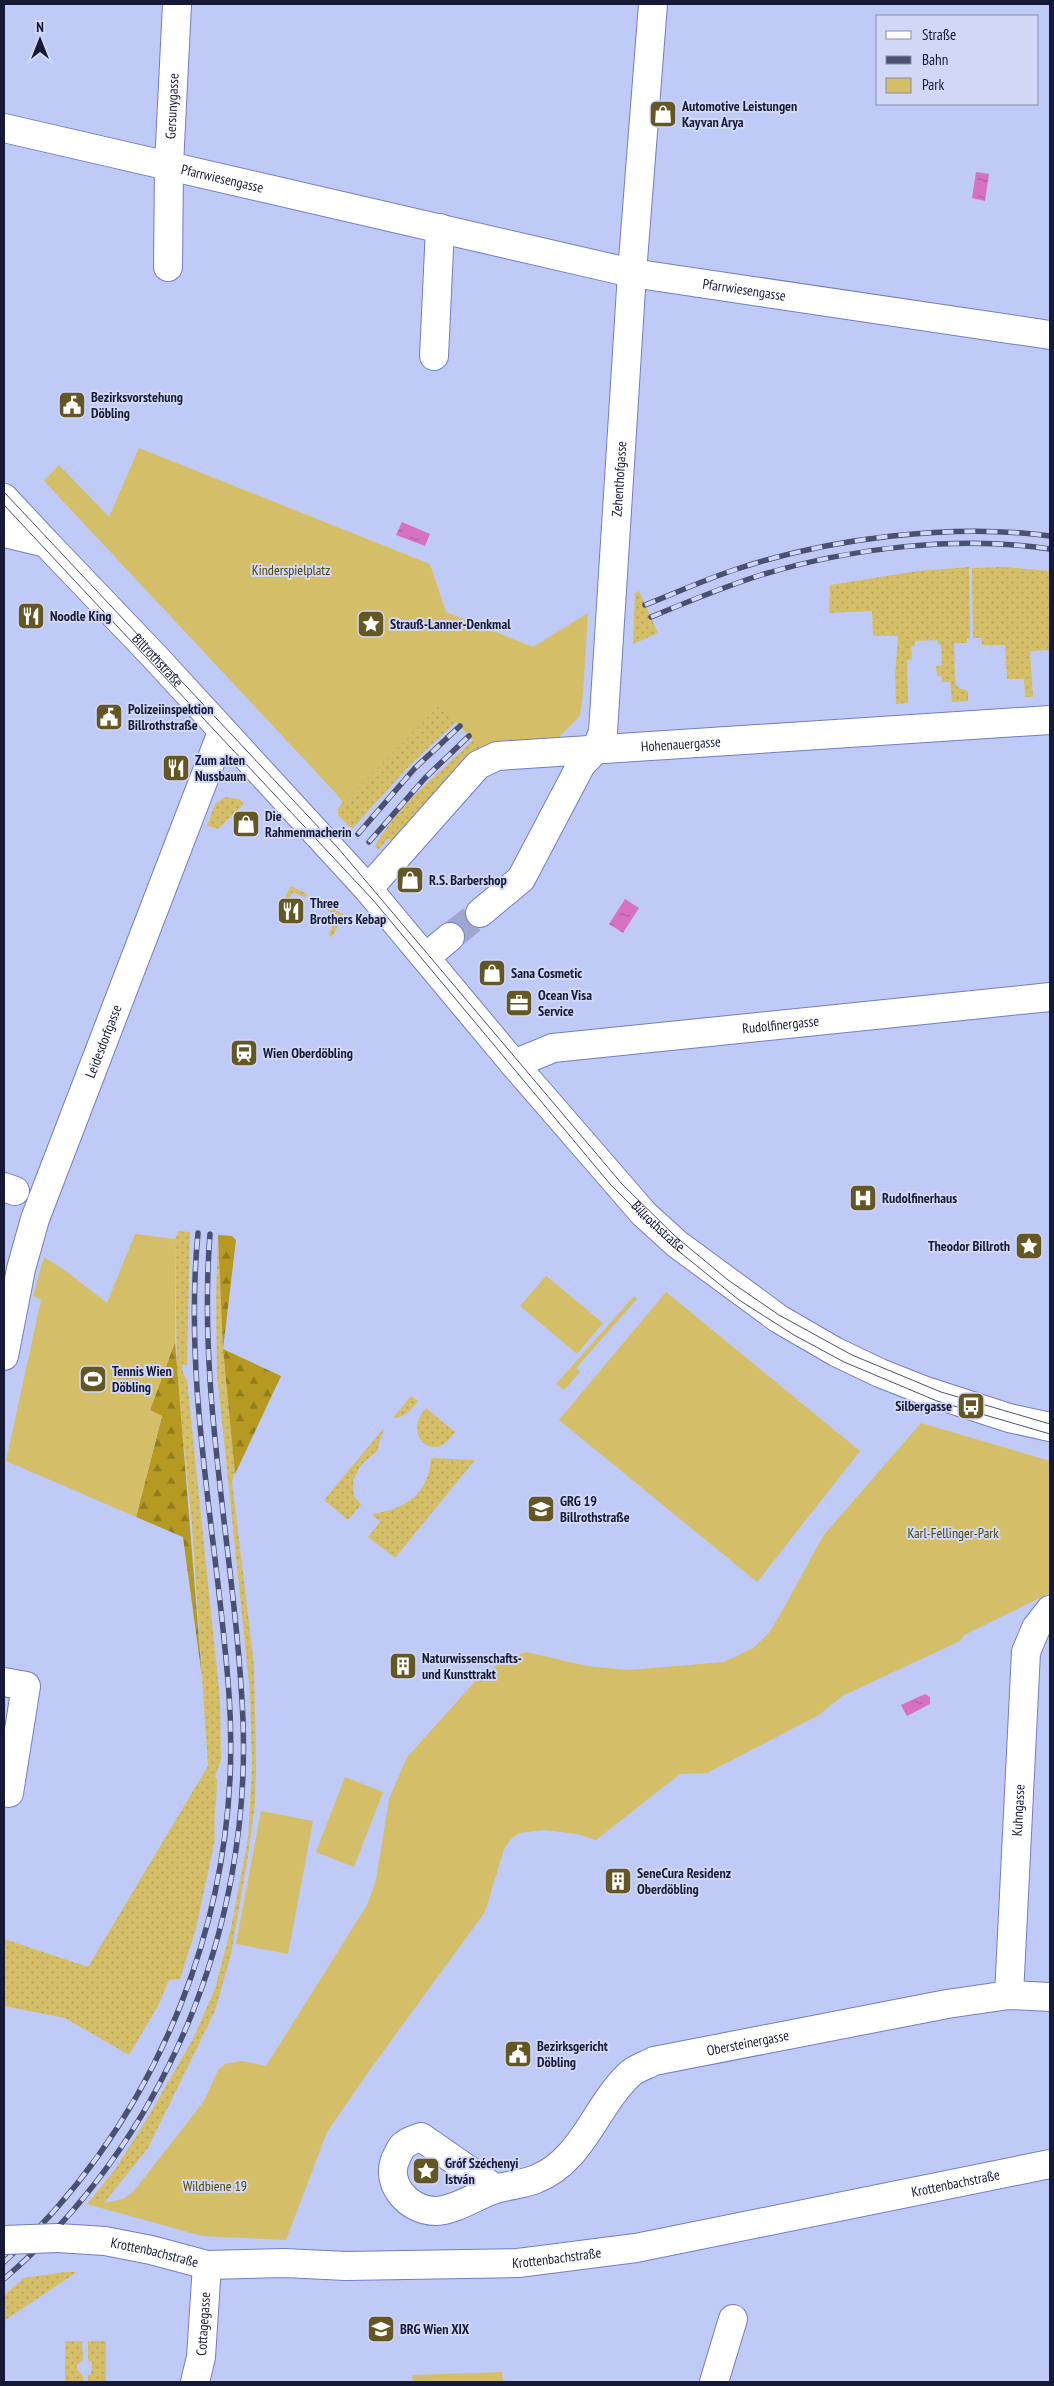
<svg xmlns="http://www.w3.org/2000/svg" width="1054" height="2386" viewBox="0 0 1054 2386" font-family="'PT Sans Narrow',sans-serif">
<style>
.grass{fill:url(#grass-dots)}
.forest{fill:url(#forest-firs)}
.park{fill:#d5be68}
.water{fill:url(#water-ripples)}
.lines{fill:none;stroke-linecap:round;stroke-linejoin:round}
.minor-tunnel{stroke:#9da7d0;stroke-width:28;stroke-dasharray:28 14;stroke-linecap:butt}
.minor-casing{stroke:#717ec4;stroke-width:30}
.major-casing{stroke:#717ec4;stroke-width:30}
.minor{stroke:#fff;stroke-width:28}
.major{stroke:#fff;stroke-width:28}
.tram{stroke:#4a5071;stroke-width:1}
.rail-casing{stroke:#4a5071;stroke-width:5.5}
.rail{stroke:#d0d8f6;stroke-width:4;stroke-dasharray:11;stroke-linecap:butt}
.major-bridge-casing{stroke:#717ec4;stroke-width:30;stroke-linecap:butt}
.major-bridge{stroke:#fff;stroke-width:28}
.labels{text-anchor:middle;stroke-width:4;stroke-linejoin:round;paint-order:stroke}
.street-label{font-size:14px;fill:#161a36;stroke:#d0d8f6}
.poi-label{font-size:14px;font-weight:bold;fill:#161a36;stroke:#d0d8f6;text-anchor:start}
.park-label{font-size:14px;fill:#534505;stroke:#d0d8f6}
</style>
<defs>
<pattern id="grass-dots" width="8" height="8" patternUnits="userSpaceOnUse" patternTransform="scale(1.25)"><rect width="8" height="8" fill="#d5be68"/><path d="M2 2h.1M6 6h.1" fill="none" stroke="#b6a35b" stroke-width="1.8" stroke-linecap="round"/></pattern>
<pattern id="forest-firs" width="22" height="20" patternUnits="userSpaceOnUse" patternTransform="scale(1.25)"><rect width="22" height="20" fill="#b59921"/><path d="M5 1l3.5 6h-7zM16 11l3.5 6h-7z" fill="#927c1e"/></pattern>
<pattern id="water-ripples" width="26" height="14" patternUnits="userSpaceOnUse" patternTransform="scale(1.25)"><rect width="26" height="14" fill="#d870c4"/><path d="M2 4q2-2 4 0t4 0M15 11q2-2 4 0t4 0" fill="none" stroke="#ae5ba0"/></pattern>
</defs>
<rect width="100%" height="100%" fill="#bfcaf7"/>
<!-- grass -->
<g class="grass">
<path d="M969,567L970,638H967V643H954L955,683L959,688L968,691V701L952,702L950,682H942L941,676H937L936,666L942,665L941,645L938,644L937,640L915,641V646H911L912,659L907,660L908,703L896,704L895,673L898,636H873L872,611L829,613L830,585L918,571Z"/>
<path d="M1003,567L1050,571V650L1030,651L1033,697H1025L1024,679H1007L1005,645H982L981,638H973L972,568Z"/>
<path d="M639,591L658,633L633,644L635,593Z"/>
<path d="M456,676L484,749L395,844L388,838L379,850L375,846C399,804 439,774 473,740L456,722L411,764L352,829L338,815V809L343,802L336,794Z"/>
<path d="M225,797L239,799L244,804L218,829L207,826L215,804Z"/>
<path d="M291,886L307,894L305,898L293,892L283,912L278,909Z"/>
<path d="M329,906L344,915L332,937L328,935L338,916L327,910Z"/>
<path d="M178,1231L190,1232L187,1365H182L183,1373L187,1380L220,1699L221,1760L215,1777L217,1779C217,1799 213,1821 215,1840L195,1932L180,1979L169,1980L158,2006L129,2055L65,2018L4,2006V1939L88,1967L208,1766L192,1525L177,1378L175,1239Z"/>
<path d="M218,1235L223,1349L235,1474L232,1481L254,1665L256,1766L255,1805L247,1863L231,1954L215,2011L148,2148L104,2203L99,2199H91L114,2171L148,2117L193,2039L215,1989L231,1928L248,1838L252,1767L250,1692L217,1374L216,1298Z"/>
<path d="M411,1396L418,1401C410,1411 406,1417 393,1418Z"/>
<path d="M426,1408L455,1432C452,1436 448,1441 444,1444C424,1456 406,1430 426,1408Z"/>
<path d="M384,1428L377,1451L361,1465L353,1480L354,1496L361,1505L348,1520L324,1500Z"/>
<path d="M431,1458L475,1460L395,1558L368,1537L380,1522L372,1514C406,1509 429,1494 431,1458Z"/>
<path d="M65,2272H77L4,2321V2295L24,2278Z"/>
<path d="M65,2341H82L83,2360L77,2365V2369L83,2376V2382H65Z"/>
<path d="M88,2341H106V2382H88V2375L91,2374L92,2362L88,2360Z"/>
</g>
<!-- forest -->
<g class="forest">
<path d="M218,1235L232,1236L236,1240L223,1349L281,1376L235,1474L223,1349Z"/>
<path d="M175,1342L202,1677L183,1537L136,1517L162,1416L150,1410Z"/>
</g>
<!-- park -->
<g class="park">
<path d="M139,448L430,564L446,612L533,647L588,613L583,694L580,716L552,744L484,749L480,748L442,703L344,802L44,481L59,465L109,517Z"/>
<path d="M135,1234L175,1239V1342L150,1410L162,1416L136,1517L6,1461L41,1300L33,1296L44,1257L67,1272L107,1303Z"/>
<path d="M546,1276L603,1323L577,1354L520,1306Z"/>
<path d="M666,1292L860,1451L757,1582L559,1420Z"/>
<path d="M634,1296L637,1299L576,1368L580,1372L564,1390L556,1384Z"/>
<path d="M921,1423L1050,1461V1593L964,1635L960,1641L842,1696L819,1715L707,1773L680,1774L596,1840L577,1834L544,1830L519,1833L510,1840L504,1849L485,1912L369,2071L327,2132L286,2240L202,2236L87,2204L91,2199H99L104,2203L123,2199L134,2191L204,2101L218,2070L225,2064L242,2061L266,2066L367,1905L376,1880L389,1799L407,1757L481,1675L510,1657L526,1652L587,1666L628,1670L724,1662L753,1648L768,1634L780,1615L823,1536Z"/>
<path d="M345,1777L383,1792L354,1867L316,1852Z"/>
<path d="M261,1811L313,1821L288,1954L236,1944Z"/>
<path d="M502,2372L503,2382H413L412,2375Z"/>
</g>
<!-- water -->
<g class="water">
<path d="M976,172L989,174L985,201L972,198Z"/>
<path d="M402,522L430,534L425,546L396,535Z"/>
<path d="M625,899L639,908L623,933L609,924Z"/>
<path d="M925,1694L930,1697V1704L907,1716L901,1705Z"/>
</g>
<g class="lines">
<!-- minor-tunnel -->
<path class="minor-tunnel" d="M450,937L480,913"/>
<!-- minor casing -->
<g class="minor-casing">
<g id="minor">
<path id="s1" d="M4,128L632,273L1050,335"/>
<path id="s2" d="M168,267L169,165L177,4"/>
<path d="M434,356L440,228"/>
<path d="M4,498L46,543"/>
<path id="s3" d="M368,889L478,765L497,756L1050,720"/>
<path id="s4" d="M480,913L521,879L581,765L596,749L603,732L632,273L653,4"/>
<path d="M426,957L450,937"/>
<path id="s5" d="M514,1064L553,1048L1050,997"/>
<path d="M4,1187L15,1191"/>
<path id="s6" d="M4,1356L21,1269L35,1219L222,732"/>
<path d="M4,1682L26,1686L9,1793L4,1792"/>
<path id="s7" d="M1009,1995L1026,1652L1036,1628L1050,1610"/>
<path id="s8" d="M496,2189L421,2137C416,2139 408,2141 404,2145C401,2147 399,2152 398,2154C382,2181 407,2211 436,2211C456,2210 477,2195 496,2189C509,2185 524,2184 536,2179C583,2161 596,2104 631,2073C637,2068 647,2065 654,2061L947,2004L1009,1995L1050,1997"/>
<path d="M714,2382L733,2319"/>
</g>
</g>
<!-- major casing -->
<g class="major-casing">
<g id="major">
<path id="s9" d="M4,533L46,543L155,657L368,889L514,1064L644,1214L677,1244L779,1319L836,1352L880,1373L923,1390L1009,1418L1050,1427"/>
<path id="s10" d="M58,2238L105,2241L151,2250L207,2265L284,2263L346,2266L518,2263L636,2248L1050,2164"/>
<path id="s11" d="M195,2382L201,2357L207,2265"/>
</g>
</g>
<!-- minor -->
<use href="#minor" class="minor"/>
<!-- major -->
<use href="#major" class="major"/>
<!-- tram -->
<g class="tram">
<path d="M4,492L338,848L622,1184L675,1236L728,1280L779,1315L852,1355L941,1392L1050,1424"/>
<path d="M4,505L373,900L610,1184L671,1245L739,1300L794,1335L844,1362L937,1401L1050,1434"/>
</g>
<!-- rail casing -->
<g class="rail-casing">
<g id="rail">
<path d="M645,605C676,593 706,579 737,569C830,538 953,523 1050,536"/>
<path d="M651,617C687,602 723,587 761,575C850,548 958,535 1050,549"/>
<path d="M358,834L415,768L460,726"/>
<path d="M369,842L425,778L469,736"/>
<path d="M4,2262C161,2117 244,1908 229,1694C218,1540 183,1387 198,1233"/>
<path d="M4,2279C164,2142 251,1930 243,1720C236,1558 197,1398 210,1234"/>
</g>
</g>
<!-- rail -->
<use href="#rail" class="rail"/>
<!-- major-bridge casing -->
<g class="major-bridge-casing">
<path id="major-bridge" d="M4,2240L58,2238"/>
</g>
<!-- major-bridge -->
<use href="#major-bridge" class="major-bridge"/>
</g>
<!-- icons -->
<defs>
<g id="shop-square" transform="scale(1.4375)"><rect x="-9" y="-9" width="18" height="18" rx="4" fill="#655724" stroke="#d0d8f6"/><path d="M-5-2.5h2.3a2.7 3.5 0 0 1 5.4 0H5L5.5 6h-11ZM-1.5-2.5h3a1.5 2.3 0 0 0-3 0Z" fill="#fff"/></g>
<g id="civic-square" transform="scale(1.4375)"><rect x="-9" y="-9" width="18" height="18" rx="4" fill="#655724" stroke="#d0d8f6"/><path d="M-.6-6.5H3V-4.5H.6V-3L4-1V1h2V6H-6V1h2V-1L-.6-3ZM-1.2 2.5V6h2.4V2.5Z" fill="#fff"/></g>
<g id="restaurant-square" transform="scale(1.4375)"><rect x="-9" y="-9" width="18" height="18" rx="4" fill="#655724" stroke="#d0d8f6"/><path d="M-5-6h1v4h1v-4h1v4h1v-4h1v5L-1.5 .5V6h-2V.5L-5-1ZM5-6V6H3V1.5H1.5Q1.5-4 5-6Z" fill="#fff"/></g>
<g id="sight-square" transform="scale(1.4375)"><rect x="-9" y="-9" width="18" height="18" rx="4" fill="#655724" stroke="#d0d8f6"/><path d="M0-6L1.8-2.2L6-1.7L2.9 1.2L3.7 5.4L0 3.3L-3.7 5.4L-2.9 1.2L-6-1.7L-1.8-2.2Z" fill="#fff"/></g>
<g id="office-square" transform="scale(1.4375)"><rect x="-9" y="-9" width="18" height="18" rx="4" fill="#655724" stroke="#d0d8f6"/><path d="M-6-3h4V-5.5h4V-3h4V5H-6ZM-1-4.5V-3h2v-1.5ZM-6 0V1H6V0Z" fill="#fff"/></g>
<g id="station-square" transform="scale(1.4375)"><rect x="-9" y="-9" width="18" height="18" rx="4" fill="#655724" stroke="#d0d8f6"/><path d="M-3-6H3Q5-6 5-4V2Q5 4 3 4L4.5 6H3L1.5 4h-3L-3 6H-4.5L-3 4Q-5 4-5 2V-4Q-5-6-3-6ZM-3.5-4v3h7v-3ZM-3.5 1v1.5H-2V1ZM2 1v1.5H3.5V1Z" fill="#fff"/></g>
<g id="hospital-square" transform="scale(1.4375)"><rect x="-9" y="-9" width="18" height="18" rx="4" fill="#655724" stroke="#d0d8f6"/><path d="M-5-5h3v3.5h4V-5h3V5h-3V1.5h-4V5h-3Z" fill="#fff"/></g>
<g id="stadium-square" transform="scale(1.4375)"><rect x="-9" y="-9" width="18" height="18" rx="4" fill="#655724" stroke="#d0d8f6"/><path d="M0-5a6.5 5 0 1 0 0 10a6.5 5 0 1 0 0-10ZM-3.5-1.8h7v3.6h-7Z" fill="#fff"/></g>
<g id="bus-square" transform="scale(1.4375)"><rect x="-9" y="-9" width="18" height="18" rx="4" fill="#655724" stroke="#d0d8f6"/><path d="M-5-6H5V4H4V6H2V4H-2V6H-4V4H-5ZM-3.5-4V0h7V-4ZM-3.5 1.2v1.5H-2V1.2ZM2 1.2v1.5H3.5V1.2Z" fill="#fff"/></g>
<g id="school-square" transform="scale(1.4375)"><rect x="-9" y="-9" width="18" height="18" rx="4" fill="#655724" stroke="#d0d8f6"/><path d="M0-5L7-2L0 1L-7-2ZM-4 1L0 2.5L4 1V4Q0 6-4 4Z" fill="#fff"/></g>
<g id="building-square" transform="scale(1.4375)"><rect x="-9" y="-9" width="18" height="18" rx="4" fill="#655724" stroke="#d0d8f6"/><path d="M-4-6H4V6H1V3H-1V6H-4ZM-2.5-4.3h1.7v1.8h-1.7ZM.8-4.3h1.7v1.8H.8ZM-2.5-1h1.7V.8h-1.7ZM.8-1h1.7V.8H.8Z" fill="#fff"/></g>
</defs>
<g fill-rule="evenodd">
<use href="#shop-square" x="663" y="114"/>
<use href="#civic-square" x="72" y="405"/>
<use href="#restaurant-square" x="31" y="616"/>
<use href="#sight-square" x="371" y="624"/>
<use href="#civic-square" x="109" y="717"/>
<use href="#restaurant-square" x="176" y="768"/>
<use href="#shop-square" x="246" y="824"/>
<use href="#shop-square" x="410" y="880"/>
<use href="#restaurant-square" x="291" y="911"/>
<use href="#shop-square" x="492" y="973"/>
<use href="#office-square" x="519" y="1003"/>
<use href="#station-square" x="244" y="1053"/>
<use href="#hospital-square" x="863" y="1198"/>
<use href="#sight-square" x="1029" y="1246"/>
<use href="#stadium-square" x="93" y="1379"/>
<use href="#bus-square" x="971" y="1406"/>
<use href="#school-square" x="541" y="1509"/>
<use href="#building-square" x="403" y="1666"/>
<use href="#building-square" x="618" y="1881"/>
<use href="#civic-square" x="518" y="2054"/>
<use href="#sight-square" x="426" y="2171"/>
<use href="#school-square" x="381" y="2329"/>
</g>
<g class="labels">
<!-- street labels -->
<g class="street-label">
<text dy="5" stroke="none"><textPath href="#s2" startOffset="161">Gersunygasse</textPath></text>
<text dy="5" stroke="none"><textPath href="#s1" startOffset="224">Pfarrwiesengasse</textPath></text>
<text dy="5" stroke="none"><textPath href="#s1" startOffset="758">Pfarrwiesengasse</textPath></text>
<text dy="5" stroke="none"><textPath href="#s4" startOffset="476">Zehenthofgasse</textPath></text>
<text dy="5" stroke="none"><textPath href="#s9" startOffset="205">Billrothstraße</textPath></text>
<text dy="5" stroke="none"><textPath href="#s3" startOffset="371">Hohenauergasse</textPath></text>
<text dy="5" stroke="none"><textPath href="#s5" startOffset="271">Rudolfinergasse</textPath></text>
<text dy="5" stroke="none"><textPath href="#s6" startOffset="331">Leidesdorfgasse</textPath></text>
<text dy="5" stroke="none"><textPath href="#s9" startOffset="961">Billrothstraße</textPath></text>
<text dy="5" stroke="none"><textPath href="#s7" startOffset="185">Kuhngasse</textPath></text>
<text dy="5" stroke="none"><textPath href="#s8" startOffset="575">Obersteinergasse</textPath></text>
<text dy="5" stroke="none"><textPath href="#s10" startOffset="908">Krottenbachstraße</textPath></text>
<text dy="5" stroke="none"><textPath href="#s10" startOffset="98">Krottenbachstraße</textPath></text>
<text dy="5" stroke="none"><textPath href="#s10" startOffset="502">Krottenbachstraße</textPath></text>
<text dy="5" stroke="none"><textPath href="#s11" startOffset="59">Cottagegasse</textPath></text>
</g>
<!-- poi labels -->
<g class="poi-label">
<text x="682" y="111">Automotive Leistungen<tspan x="682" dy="16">Kayvan Arya</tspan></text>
<text x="91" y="402">Bezirksvorstehung<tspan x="91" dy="16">Döbling</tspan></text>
<text x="50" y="621">Noodle King</text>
<text x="390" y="629">Strauß-Lanner-Denkmal</text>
<text x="128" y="714">Polizeiinspektion<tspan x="128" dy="16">Billrothstraße</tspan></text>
<text x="195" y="765">Zum alten<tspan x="195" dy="16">Nussbaum</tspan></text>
<text x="265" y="821">Die<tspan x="265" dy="16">Rahmenmacherin</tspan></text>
<text x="429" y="885">R.S. Barbershop</text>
<text x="310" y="908">Three<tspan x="310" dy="16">Brothers Kebap</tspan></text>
<text x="511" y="978">Sana Cosmetic</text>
<text x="538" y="1000">Ocean Visa<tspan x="538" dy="16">Service</tspan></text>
<text x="263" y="1058">Wien Oberdöbling</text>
<text x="882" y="1203">Rudolfinerhaus</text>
<text x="1010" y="1251" text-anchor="end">Theodor Billroth</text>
<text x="112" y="1376">Tennis Wien<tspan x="112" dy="16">Döbling</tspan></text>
<text x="952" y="1411" text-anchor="end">Silbergasse</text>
<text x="560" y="1506">GRG 19<tspan x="560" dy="16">Billrothstraße</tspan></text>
<text x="422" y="1663">Naturwissenschafts-<tspan x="422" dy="16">und Kunsttrakt</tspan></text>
<text x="637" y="1878">SeneCura Residenz<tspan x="637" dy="16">Oberdöbling</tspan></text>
<text x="537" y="2051">Bezirksgericht<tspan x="537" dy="16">Döbling</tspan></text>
<text x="445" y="2168">Gróf Széchenyi<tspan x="445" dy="16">István</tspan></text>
<text x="400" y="2334">BRG Wien XIX</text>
</g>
<!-- park labels -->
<g class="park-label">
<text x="291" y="575">Kinderspielplatz</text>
<text x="953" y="1538">Karl-Fellinger-Park</text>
<text x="215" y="2191">Wildbiene 19</text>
</g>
</g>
<!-- border -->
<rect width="1054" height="2386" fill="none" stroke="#161a36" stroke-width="10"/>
<!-- legend -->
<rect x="876" y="15" width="162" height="90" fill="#d0d8f6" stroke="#868ca9"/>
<rect x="886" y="31" width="25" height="8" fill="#ffffff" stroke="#868ca9"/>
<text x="922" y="40" font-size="15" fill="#161a36">Straße</text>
<rect x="886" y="56" width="25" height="8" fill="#4a5071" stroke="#868ca9"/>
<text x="922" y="65" font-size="15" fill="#161a36">Bahn</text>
<rect x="886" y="78" width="25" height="15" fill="#d5be68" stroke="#868ca9"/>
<text x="922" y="90" font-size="15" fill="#161a36">Park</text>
<!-- north arrow -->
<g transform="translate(40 40)" stroke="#d0d8f6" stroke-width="4" paint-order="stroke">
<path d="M0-4L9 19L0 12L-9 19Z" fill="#161a36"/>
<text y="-8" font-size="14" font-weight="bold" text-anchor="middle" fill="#161a36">N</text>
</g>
</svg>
